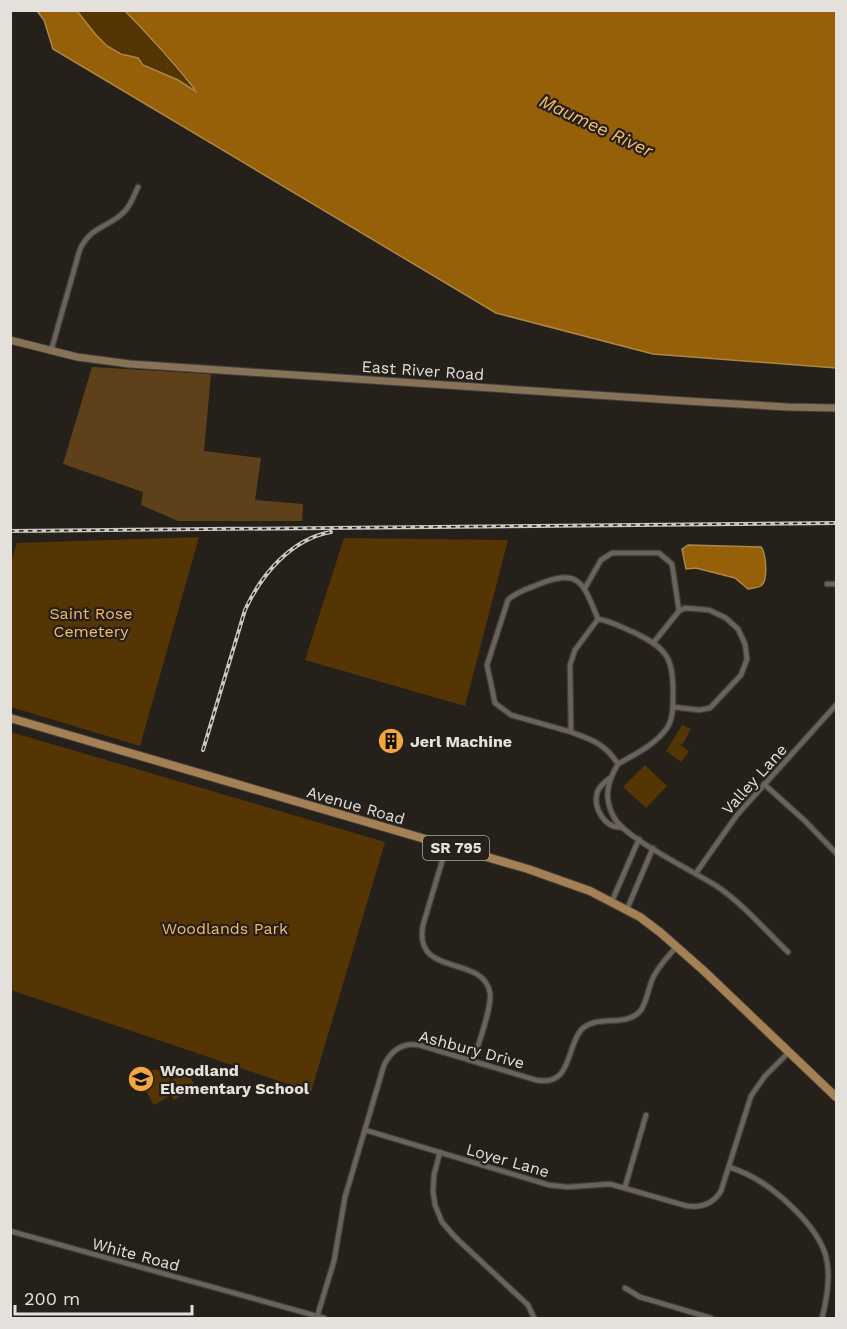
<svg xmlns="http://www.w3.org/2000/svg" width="847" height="1329" viewBox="0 0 847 1329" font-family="'Work Sans',sans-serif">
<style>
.green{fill:#553504}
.forest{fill:#5e401a}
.water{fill:#956008;stroke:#ad8748;stroke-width:1.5}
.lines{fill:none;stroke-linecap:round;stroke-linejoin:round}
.minor-casing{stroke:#413e39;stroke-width:7}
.secondary-casing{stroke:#413e39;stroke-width:9}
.primary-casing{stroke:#413e39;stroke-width:10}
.minor{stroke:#69635c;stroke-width:4.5}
.secondary{stroke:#877258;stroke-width:7}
.primary{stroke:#a48054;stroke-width:8}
.rail-casing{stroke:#cbc8c3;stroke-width:4}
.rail{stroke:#25201a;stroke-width:1.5;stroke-dasharray:4.5;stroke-linecap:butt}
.labels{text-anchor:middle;stroke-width:4.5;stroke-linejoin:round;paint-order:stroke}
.shield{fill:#25201a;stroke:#aba7a2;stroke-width:1.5}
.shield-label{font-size:15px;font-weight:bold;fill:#e4e1dd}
.street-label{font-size:16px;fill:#e4e1dd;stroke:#25201a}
.park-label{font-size:16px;fill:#f5b970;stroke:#25201a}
.poi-label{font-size:16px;font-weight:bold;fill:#e4e1dd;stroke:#25201a;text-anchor:start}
.water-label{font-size:18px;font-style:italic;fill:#f8bc73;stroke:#25201a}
</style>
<rect width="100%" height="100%" fill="#25201a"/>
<!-- green -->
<g class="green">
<path d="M77,11H125L138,26L150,36L160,50L195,91L178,80L150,69L140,61L107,46L96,35Z"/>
<path d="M199,537L140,746L11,707L10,565L17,543Z"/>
<path d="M344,538L508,540L465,706L305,660Z"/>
<path d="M682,725L691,729L682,745L677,743L689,751L681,762L666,751Z"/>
<path d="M11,732L385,842L311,1092L11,990Z"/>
<path d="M645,765L667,786L646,808L623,787Z"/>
<path d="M147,1070H169L170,1081L187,1071L196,1088L174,1100L171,1095L154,1105L146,1091Z"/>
</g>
<!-- forest -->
<path class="forest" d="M92,367L211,374L204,451L261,458L255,500L303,504L302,521H178L141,505L143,492L63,464Z"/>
<!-- water -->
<g class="water">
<path d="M37,11H77L96,35L107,46L121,54L138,58L143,65L178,80L195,91L193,87C171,60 149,35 125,11H836V368L653,354L496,313L53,49L44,20Z"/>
<path d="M688,545L761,547C766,553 768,579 762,585C759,588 752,588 748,589L735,578L696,568L686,569L682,549Z"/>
</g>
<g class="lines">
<!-- minor casing -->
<g class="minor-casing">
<g id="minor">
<path d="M51,351L80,249C92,225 108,228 124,212C131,205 134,195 138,187"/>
<path d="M827,584H836"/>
<path d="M585,588L601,560L612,553H659L672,564L679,611"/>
<path d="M654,642L679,611L685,608L709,610L726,618L738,629L745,644L747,659L741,675L710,708L699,710L673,707"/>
<path d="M571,732L511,715L495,703L487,665L508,600C516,592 527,589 537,585C580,567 583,583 598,619"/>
<path d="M618,764C635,754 655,745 667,728C673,719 673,707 673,696C674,658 667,648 633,632C621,627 611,621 598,619L575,650L570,665L571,732C593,740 605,744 618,764C607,782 603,799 615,819C627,839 695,872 718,887C744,905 765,930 788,952"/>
<path d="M610,778C605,782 599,786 597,793C593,808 605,829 622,827"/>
<path d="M764,784L804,820L836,853"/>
<path d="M447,845L423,925C413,979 483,953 490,993C492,1008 478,1045 473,1061"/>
<path d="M696,873L737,815L836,705"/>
<path d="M612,901L639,839"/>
<path d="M627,909L653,848"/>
<path d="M365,1130L549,1185L568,1187L610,1184L687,1206C702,1208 713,1204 721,1191L751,1096L765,1076L789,1052"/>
<path d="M440,1152L434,1175L433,1191L435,1205L442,1222L455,1237L528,1305L534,1318"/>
<path d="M729,1167C754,1175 772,1188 791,1206C830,1243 835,1267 822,1318"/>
<path d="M625,1187L646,1115"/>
<path d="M10,1231L324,1318"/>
<path d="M625,1288L640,1297L711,1318"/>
<path d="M317,1317L334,1261L345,1197L384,1065C391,1051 402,1042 419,1045L536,1080C572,1087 566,1048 581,1030C597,1013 626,1029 641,1010C647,1001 648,990 652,980C657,967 668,957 677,946"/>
</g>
</g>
<!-- secondary casing -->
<g class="secondary-casing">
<path id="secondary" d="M10,340L77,357L130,364L686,401L788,407L836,408"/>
</g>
<!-- primary casing -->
<g class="primary-casing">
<path id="primary" d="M10,718L528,869L590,891L640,917L661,933L704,971L836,1097"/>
</g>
<!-- minor -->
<use href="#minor" class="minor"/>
<!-- secondary -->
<use href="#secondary" class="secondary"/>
<!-- primary -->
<use href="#primary" class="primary"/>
<!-- rail casing -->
<g class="rail-casing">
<g id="rail">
<path d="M10,531L836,523"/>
<path d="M203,750L245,610C261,575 291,539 331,532"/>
</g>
</g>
<!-- rail -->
<use href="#rail" class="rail"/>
</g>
<!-- icons -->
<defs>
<g id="building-disc" transform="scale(1.35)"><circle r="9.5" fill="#f1a63f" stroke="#25201a"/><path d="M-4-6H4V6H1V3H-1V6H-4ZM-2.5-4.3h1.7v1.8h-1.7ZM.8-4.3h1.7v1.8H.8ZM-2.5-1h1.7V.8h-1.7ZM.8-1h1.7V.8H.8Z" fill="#111"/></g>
<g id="school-disc" transform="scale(1.35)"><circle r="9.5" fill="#f1a63f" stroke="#25201a"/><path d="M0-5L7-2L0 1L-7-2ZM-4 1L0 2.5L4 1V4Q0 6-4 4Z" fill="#111"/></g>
</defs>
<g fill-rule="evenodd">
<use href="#building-disc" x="391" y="741"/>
<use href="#school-disc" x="141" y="1079"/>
</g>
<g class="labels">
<!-- shield labels -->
<rect class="shield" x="423" y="836" width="66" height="24" rx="4.5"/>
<g class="shield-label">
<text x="456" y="853">SR 795</text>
</g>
<!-- street labels -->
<g class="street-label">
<text transform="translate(423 370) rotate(4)" y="6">East River Road</text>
<text transform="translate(754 779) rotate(-48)" y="6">Valley Lane</text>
<text transform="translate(356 805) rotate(16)" y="6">Avenue Road</text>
<text transform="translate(472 1049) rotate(15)" y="6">Ashbury Drive</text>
<text transform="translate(508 1160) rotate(16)" y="6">Loyer Lane</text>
<text transform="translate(136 1254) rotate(15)" y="6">White Road</text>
</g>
<!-- park labels -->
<g class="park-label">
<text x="91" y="619">Saint Rose<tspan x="91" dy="18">Cemetery</tspan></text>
<text x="225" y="934">Woodlands Park</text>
</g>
<!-- poi labels -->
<g class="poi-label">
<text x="410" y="747">Jerl Machine</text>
<text x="160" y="1076">Woodland<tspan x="160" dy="18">Elementary School</tspan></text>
</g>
<!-- water labels -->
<g class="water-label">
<text transform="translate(596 126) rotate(25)" y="6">Maumee River</text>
</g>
</g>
<!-- border -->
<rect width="847" height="1329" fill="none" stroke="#e4e1dd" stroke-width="24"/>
<!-- scale -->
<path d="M15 1305v9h177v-9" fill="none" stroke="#e4e1dd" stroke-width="3"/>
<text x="24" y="1305" font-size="18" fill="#e4e1dd" stroke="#25201a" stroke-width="4.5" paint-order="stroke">200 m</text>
</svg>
